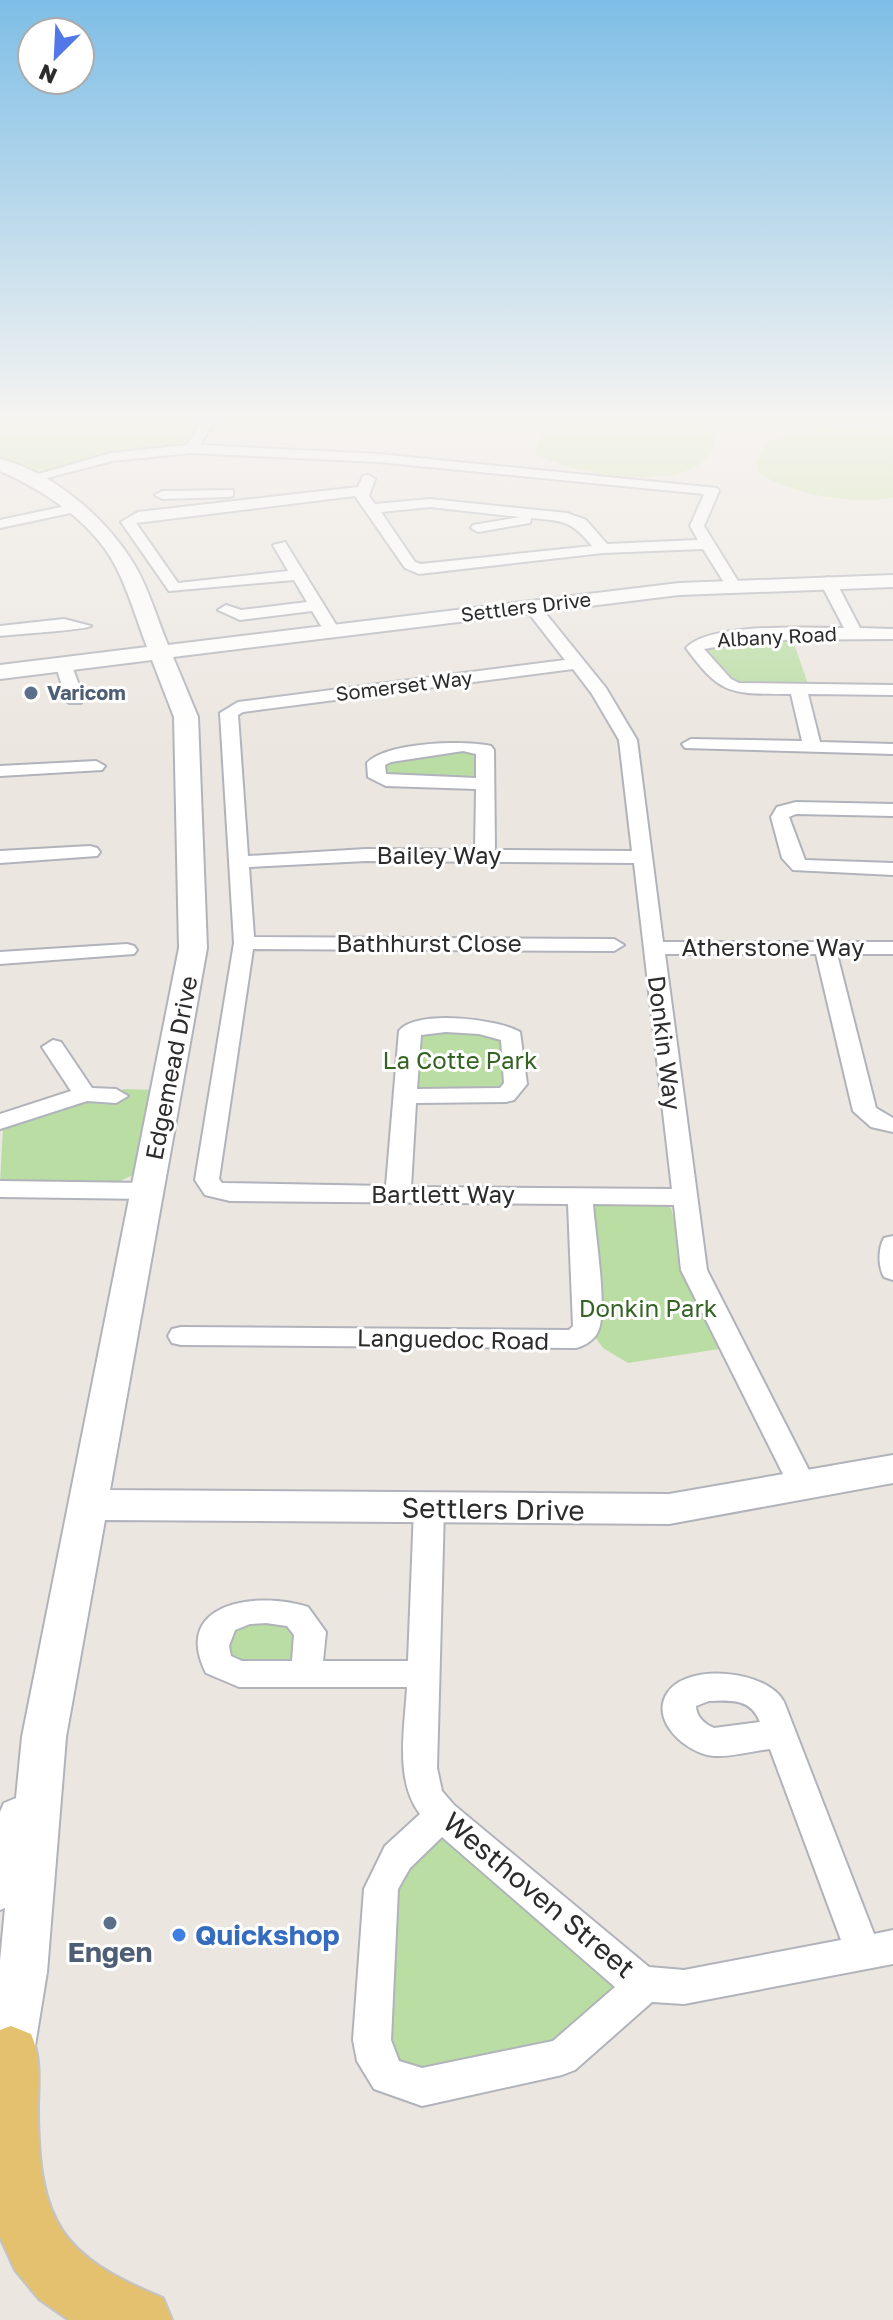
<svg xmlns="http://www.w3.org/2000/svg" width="893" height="2320" viewBox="0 0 893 2320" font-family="'Golos Text',sans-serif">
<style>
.green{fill:#badda3}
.pitch{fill:#cae3a0}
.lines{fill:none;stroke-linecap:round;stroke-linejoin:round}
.street-casing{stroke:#b1b3bb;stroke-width:4}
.secondary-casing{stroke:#b1b3bb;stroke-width:4}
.primary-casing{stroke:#c4c4c4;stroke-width:4}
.street{fill:#fff;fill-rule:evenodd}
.secondary{fill:#fff;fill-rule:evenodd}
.primary{fill:#e3c16f;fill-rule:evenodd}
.service-dot{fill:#5c6f8a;stroke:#fff;stroke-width:3}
.shop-dot{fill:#3f7fe0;stroke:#fff;stroke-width:3}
.labels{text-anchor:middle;stroke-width:6;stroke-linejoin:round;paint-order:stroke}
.far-street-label{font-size:20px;fill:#2c2c2c;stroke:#fff}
.far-service-label{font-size:20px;font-weight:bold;fill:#4e5e75;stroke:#fff;text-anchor:start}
.street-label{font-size:24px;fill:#2c2c2c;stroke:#fff}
.park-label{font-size:24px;fill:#346323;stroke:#fff}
.near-street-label{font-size:28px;fill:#2c2c2c;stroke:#fff}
.near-shop-label{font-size:28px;font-weight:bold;fill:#366cbe;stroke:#fff;text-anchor:start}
.near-service-label{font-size:28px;font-weight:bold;fill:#4e5e75;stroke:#fff}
</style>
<rect width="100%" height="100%" fill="#ece6e0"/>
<!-- green -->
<g class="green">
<path d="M792,638L808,684L738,683L704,649L710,644Z"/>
<path d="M459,749L479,753L476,778H387L383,762Z"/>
<path d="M490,1031L504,1037L509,1081L503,1088L425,1091L416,1087L413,1040L425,1032Z"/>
<path d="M123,1089L156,1090L137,1173L116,1183H0L3,1129L85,1100L120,1099Z"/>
<path d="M599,1203L666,1205L671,1208L686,1268L719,1349L628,1363L603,1348L595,1337L591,1209Z"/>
<path d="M235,1621L298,1625L295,1661L231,1663L224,1632Z"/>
<path d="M436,1839L449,1840L611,1980L613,1994L555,2048L404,2071L386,2046L392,1886Z"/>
</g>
<!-- pitch -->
<g class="pitch">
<path d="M0,422H204L187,446L100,456L48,471H30L0,458Z"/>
<path d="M555,422H704L715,432C718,502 572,474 536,455C538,442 542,429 555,422Z"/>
<path d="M819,426L893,431V498C847,504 799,496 759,474L755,463L768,441Z"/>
</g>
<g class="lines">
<!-- street casing -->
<g class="street-casing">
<g id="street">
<path d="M201,422H214L200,445L378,454L717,488L719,491L704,526L741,586L728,589L703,549L603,553L419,574L405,568L355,496L136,523L178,583L288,571L273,545L285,542L340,631L332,636L326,634L312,611L240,620L218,610L226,605L241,610L307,602L294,580L169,591L121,522L138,512L358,487L363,476L368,475L375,479L369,496L375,504L430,499L567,513L586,520L607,544L698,540L690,526L704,494L378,462L191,453L112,461L32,482L25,478L111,453L187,445ZM430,507L520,517L473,525L471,528L478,532L530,523L531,518C563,521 571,520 592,546L421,564L415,562L381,512Z"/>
<path d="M233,490V496L228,497L162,499L155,495L162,491Z"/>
<path d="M75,504L82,508L80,511L0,528V520Z"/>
<path d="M828,577L836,582L860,628L893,629V639L755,640L704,649L731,679L739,683L893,685V695L808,694L820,742L893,744V754L685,748L682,744L691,739L802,741L791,694C732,693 723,698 686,648C710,622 808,628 844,628L820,582Z"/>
<path d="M532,602L538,604L606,688L637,740L663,942H893V954H837L876,1108L893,1118V1132L871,1127L853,1111L816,954H665L707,1270L817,1486L813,1494L803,1497L793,1494L681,1270L674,1205L593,1204C595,1232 607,1306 599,1329C596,1339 585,1346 576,1348L181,1345L172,1343L168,1336L172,1329L181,1327L569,1330L573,1326L568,1204L230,1201L205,1195L195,1180L234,943L220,713L238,702L565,660L524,607ZM573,669L592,694L619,740L632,851L495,850L494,750L491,746C465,740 386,742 367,763L368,777L386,786L476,789L475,850L366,849L248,856L238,715L243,712ZM463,751L476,754V778L386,774L385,765L391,762ZM366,861L634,863L672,1189L411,1187L416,1103L506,1102L514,1100L527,1084L520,1032C498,1019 416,1009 399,1031L386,1186L222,1183L219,1179L253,949L614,951L624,945L614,939L254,937L249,867ZM446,1032L479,1034L501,1040L504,1083L500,1088L417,1089L421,1035Z"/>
<path d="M64,619L91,626C86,630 15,634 0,636V626Z"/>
<path d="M64,661L72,666L84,699L81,703H69L66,699L56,666Z"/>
<path d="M96,761L105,766L102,770L0,776V766Z"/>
<path d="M796,802L893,804V816L796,814L789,817L805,860L893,863V875L793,870L782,858L771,817L777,807Z"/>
<path d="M90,846L97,848L100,852L97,856L0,863V851Z"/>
<path d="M127,944L134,946L137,950L134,954L0,964V952Z"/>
<path d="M53,1040L61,1042L92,1088L116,1089L128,1096L116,1103L87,1101L0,1129V1114L71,1091L42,1047Z"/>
<path d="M0,1181L148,1183L160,1191L148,1199L0,1197Z"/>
<path d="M893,1236V1280L884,1277C878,1267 878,1248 884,1238Z"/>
<path d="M429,1498L439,1501L444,1509L437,1768L442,1791L454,1805L649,1967L684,1970L841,1940L770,1749C752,1751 732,1757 714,1756C687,1754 648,1720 668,1692C689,1662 769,1671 784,1702L874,1934L893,1930V1964L684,2004L652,2002L575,2070L562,2075L422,2106L374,2089L357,2061L353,2040L364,1889L385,1846L420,1814C394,1780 405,1727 407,1687H239L206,1673C170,1601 260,1591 308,1607L326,1632L323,1661H408L414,1509L419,1501ZM266,1623L287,1626L294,1635L292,1661H242L231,1656L229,1646L235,1630L250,1624ZM709,1701C732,1700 751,1699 760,1722L714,1728C704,1724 696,1716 696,1706ZM442,1837L615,1987L553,2041L422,2068L399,2061L391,2040L398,1889L410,1868Z"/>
</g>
</g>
<!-- secondary casing -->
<g class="secondary-casing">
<path id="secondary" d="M0,459C53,472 106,518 134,564C149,589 157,619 168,645L679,583L893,575V587L679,595L173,657L198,717L207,948L110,1490L669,1494L893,1455V1483L669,1524L105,1520L66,1737L47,1972L25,2107L18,2125L0,2132V1961L5,1908L0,1910V1812L4,1803L16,1798L22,1737L179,948L174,717L152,660L0,679V665L147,647C137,621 129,592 116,567C94,523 44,490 0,471Z"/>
</g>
<!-- primary casing -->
<g class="primary-casing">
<path id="primary" d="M11,2026L31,2034C42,2059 38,2084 38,2112C39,2223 61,2256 163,2298L172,2320H69L39,2299L15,2270L0,2237V2030Z"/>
</g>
<!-- street -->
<use href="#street" class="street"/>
<!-- secondary -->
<use href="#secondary" class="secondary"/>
<!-- primary -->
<use href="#primary" class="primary"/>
</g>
<!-- sky -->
<linearGradient id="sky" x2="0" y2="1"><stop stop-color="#7ebee6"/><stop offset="0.56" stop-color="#f6f4f1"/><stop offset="1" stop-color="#f6f4f1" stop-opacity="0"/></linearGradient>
<rect width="893" height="747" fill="url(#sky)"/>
<!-- markers -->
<g class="service-dot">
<circle cx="31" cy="693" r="8"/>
<circle cx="110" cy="1923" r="8"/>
</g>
<circle class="shop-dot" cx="179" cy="1935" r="8"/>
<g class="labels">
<!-- far-street labels -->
<g class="far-street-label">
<text transform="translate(526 607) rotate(-7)" y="7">Settlers Drive</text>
<text transform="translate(777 637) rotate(-3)" y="7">Albany Road</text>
<text transform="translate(404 686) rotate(-7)" y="7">Somerset Way</text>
</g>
<!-- far-service labels -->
<g class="far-service-label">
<text x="47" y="700">Varicom</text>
</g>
<!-- street labels -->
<g class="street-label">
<text x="439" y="864">Bailey Way</text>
<text x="429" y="952">Bathhurst Close</text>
<text x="773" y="956">Atherstone Way</text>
<text transform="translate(664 1043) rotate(83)" y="8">Donkin Way</text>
<text transform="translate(172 1068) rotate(-79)" y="8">Edgemead Drive</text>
<text x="443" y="1203">Bartlett Way</text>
<text transform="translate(453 1340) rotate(1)" y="8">Languedoc Road</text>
</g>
<!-- park labels -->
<g class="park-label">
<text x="460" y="1069">La Cotte Park</text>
<text x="648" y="1317">Donkin Park</text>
</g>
<!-- near-street labels -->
<g class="near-street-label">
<text transform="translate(493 1509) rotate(1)" y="10">Settlers Drive</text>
<text transform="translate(539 1895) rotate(40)" y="10">Westhoven Street</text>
</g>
<!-- near-shop labels -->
<g class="near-shop-label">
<text x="195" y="1945">Quickshop</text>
</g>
<!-- near-service labels -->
<g class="near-service-label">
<text x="110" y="1962">Engen</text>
</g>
</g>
<!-- north arrow -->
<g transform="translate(56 56) rotate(204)"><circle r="38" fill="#ffffff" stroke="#ababab" stroke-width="2"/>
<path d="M0-6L14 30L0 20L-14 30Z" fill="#5277e7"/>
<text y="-12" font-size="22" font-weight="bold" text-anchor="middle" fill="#2c2c2c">N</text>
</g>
</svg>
